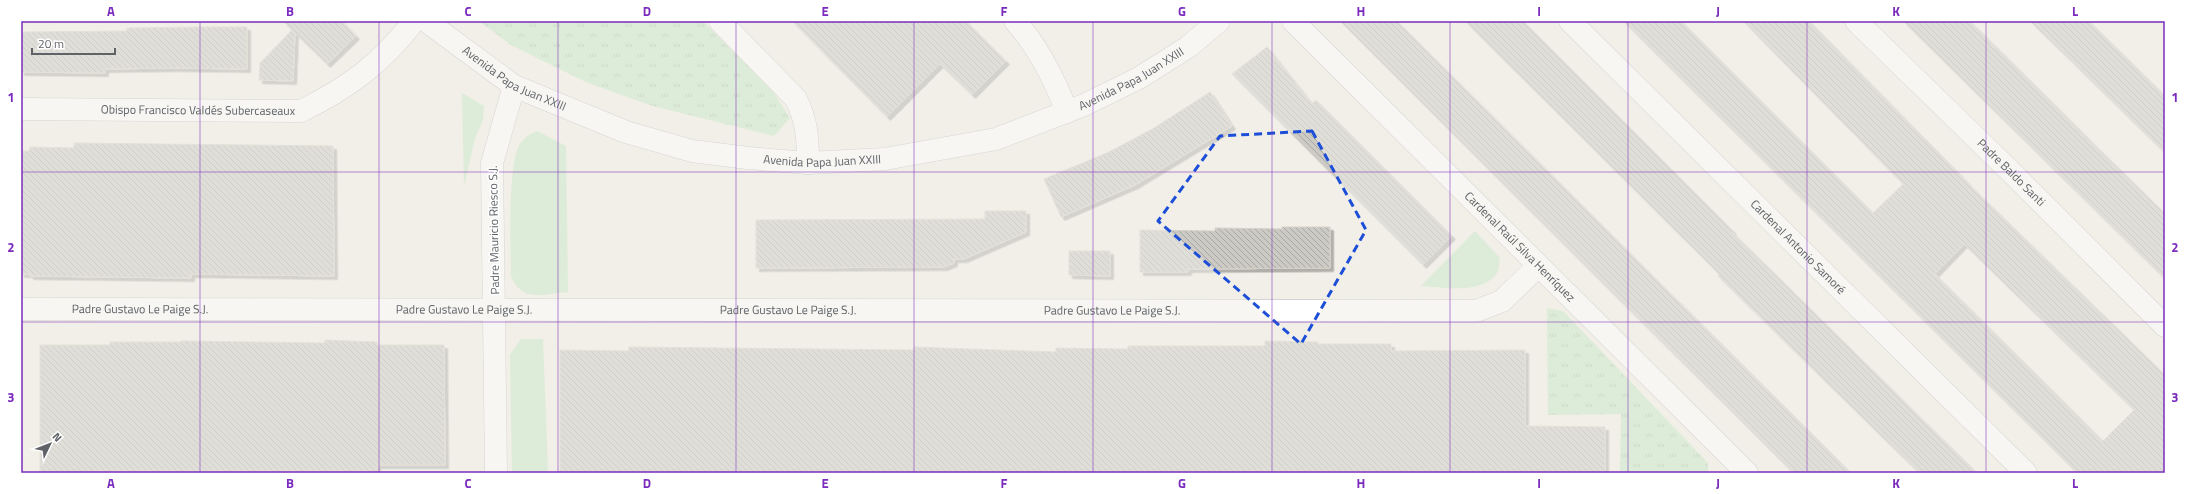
<svg xmlns="http://www.w3.org/2000/svg" width="2186" height="494" viewBox="0 0 2186 494" font-family="'Titillium Web',sans-serif">
<style>
.grass{fill:#c5e8c5}
.park{fill:url(#park-tufts)}
.building{fill:url(#building-back-hatch);stroke:#d6d1c6;fill-rule:evenodd;filter:url(#shadow)}
.lines{fill:none;stroke-linecap:round;stroke-linejoin:round}
.minor-casing{stroke:#b5b8bc;stroke-width:23}
.minor{stroke:#fff;stroke-width:22}
.marked{fill:none;stroke:#1d4ed8;stroke-width:3;stroke-dasharray:8 5;stroke-linejoin:round}
.grid{fill:none;stroke:#7b2cbf;stroke-width:1;stroke-opacity:0.55}
.labels{text-anchor:middle;stroke-width:3;stroke-linejoin:round;paint-order:stroke}
.street-label{font-size:12px;fill:#5f6368;stroke:#fff}
.neatline{fill:none;stroke:#7b2cbf;stroke-width:1.5}
.grid-label{font-size:13px;text-anchor:middle;font-weight:bold;fill:#7b2cbf}
</style>
<defs>
<pattern id="park-tufts" width="24" height="20" patternUnits="userSpaceOnUse"><rect width="24" height="20" fill="#c5e8c5"/><path d="M3 7l-1-3M5 7V3M7 7l1-3M15 17l-1-3M17 17v-4M19 17l1-3" fill="none" stroke="#a3c0a4"/></pattern>
<pattern id="building-back-hatch" width="6" height="6" patternUnits="userSpaceOnUse"><rect width="6" height="6" fill="#cccac5"/><path d="M-1 5l2 2M0 0l6 6M5-1l2 2" fill="none" stroke="#a9a8a4"/></pattern>
<filter id="shadow"><feDropShadow dx="3.5" dy="3.5" stdDeviation="0" flood-color="#0004"/></filter>
</defs>
<rect width="100%" height="100%" fill="#f1efe8"/>
<!-- grass -->
<g class="grass">
<path d="M462,93L484,106L483,120L475,138L464,186Z"/>
<path d="M537,131L566,146L568,292C544,294 522,303 511,276C511,249 507,164 520,144C525,137 530,134 537,131Z"/>
<path d="M1475,231L1500,258C1499,262 1499,269 1497,273C1482,295 1443,287 1421,286Z"/>
<path d="M521,339H543L548,473H512L510,355Z"/>
</g>
<!-- park -->
<g class="park">
<path d="M479,21H703L774,93L790,118L774,136L653,106L588,83L511,45Z"/>
<path d="M1547,308L1563,311L1708,463V473H1620L1621,414L1548,415Z"/>
</g>
<!-- building -->
<g class="building">
<path d="M283,21H342L356,36L327,64L295,33L293,81L259,80L260,63L292,30Z"/>
<path d="M792,21H966L1006,61L972,95L940,64L887,117Z"/>
<path d="M1340,21H1397L1851,473H1793Z"/>
<path d="M1465,21H1523L1733,231L1732,232L1977,473H1919L1718,276L1719,274Z"/>
<path d="M1623,21H1681L1873,213L1903,184L1743,21H1809L1983,198L2165,375V473H2077ZM1964,244L2134,410L2103,441L1935,274Z"/>
<path d="M1903,21H1970L2094,144L2165,214V279Z"/>
<path d="M2030,21H2089L2165,96V153Z"/>
<path d="M199,27H247V69L175,68L105,69V73L21,72V32L127,31V28Z"/>
<path d="M1267,47L1312,104L1316,100L1452,236L1423,265L1232,74Z"/>
<path d="M1210,92L1232,126L1135,185L1061,217L1044,179L1109,152L1154,128Z"/>
<path d="M74,143L333,146L334,276L191,274V278L30,276V274H21V151H29L30,147L74,148Z"/>
<path d="M985,211H1026V232L964,259H954V263L944,267L756,268V220L985,219Z"/>
<path d="M1282,227H1330V268L1188,269V272H1140V230L1215,231V228L1282,229Z"/>
<path d="M1069,251H1110V276L1069,275Z"/>
<path d="M325,340L377,342V345H444L445,465H377V471H93V473H40V345H110V342H181V341L325,343Z"/>
<path d="M1265,341L1318,342V344H1391V351L1525,350V426L1605,427V473L1251,471V473H560V350L629,351V347L914,350V347L1056,352V348L1128,349V346H1265Z"/>
</g>
<g class="lines">
<!-- minor casing -->
<g class="minor-casing">
<g id="minor">
<path id="s1" d="M426,21L514,86L626,132L692,151L748,158L808,163L885,159L996,139L1084,105L1139,78L1188,47L1219,21"/>
<path d="M720,21L796,99C807,121 808,139 808,163"/>
<path d="M1015,21C1039,48 1054,78 1067,112"/>
<path id="s2" d="M1293,21L1747,473"/>
<path id="s3" d="M1570,21L2026,473"/>
<path id="s4" d="M1856,21L2008,169L2165,326"/>
<path id="s5" d="M21,109L301,111C348,88 382,63 414,21"/>
<path id="s6" d="M21,309L1476,311L1502,301L1538,266"/>
<path d="M496,473L492,163L514,86"/>
</g>
</g>
<!-- minor -->
<use href="#minor" class="minor"/>
</g>
<!-- marked area -->
<path d="M0 0H2186V494H0ZM1312,131L1366,230L1301,344L1158,221L1220,136Z" fill="#f1efe8" fill-opacity=".55" fill-rule="evenodd"/>
<path class="marked" d="M1312,131L1366,230L1301,344L1158,221L1220,136Z"/>
<!-- grid -->
<path class="grid" d="M200,21V473M379,21V473M558,21V473M736,21V473M914,21V473M1093,21V473M1272,21V473M1450,21V473M1628,21V473M1807,21V473M1986,21V473M21,172H2165M21,322H2165"/>
<g class="labels">
<!-- street labels -->
<g class="street-label">
<text dy="4" stroke="none"><textPath href="#s1" startOffset="106">Avenida Papa Juan XXIII</textPath></text>
<text dy="4" stroke="none"><textPath href="#s1" startOffset="754">Avenida Papa Juan XXIII</textPath></text>
<text dy="4" stroke="none"><textPath href="#s5" startOffset="177">Obispo Francisco Valdés Subercaseaux</textPath></text>
<text dy="4" stroke="none"><textPath href="#s1" startOffset="430">Avenida Papa Juan XXIII</textPath></text>
<text dy="4" stroke="none"><textPath href="#s4" startOffset="217">Padre Baldo Santi</textPath></text>
<text transform="translate(494 230) rotate(-91)" y="4">Padre Mauricio Riesco S.J.</text>
<text dy="4" stroke="none"><textPath href="#s2" startOffset="320">Cardenal Raúl Silva Henríquez</textPath></text>
<text dy="4" stroke="none"><textPath href="#s3" startOffset="321">Cardenal Antonio Samoré</textPath></text>
<text dy="4" stroke="none"><textPath href="#s6" startOffset="119">Padre Gustavo Le Paige S.J.</textPath></text>
<text dy="4" stroke="none"><textPath href="#s6" startOffset="443">Padre Gustavo Le Paige S.J.</textPath></text>
<text dy="4" stroke="none"><textPath href="#s6" startOffset="767">Padre Gustavo Le Paige S.J.</textPath></text>
<text dy="4" stroke="none"><textPath href="#s6" startOffset="1091">Padre Gustavo Le Paige S.J.</textPath></text>
</g>
</g>
<!-- border -->
<rect width="2186" height="494" fill="none" stroke="#ffffff" stroke-width="44"/>
<!-- north arrow -->
<g transform="translate(50 444) rotate(47)" stroke="#ffffff" stroke-width="3" paint-order="stroke">
<path d="M0-3L7 15L0 10L-7 15Z" fill="#5f6368"/>
<text y="-6" font-size="11" font-weight="bold" text-anchor="middle" fill="#5f6368">N</text>
</g>
<!-- scale -->
<path d="M32 48v6h83v-6" fill="none" stroke="#5f6368" stroke-width="2"/>
<text x="38" y="48" font-size="12" fill="#5f6368" stroke="#ffffff" stroke-width="3" paint-order="stroke">20 m</text>
<rect x="22" y="22" width="2142" height="450" class="neatline"/>
<g class="grid-label">
<text x="111" y="16">A</text>
<text x="290" y="16">B</text>
<text x="468" y="16">C</text>
<text x="647" y="16">D</text>
<text x="825" y="16">E</text>
<text x="1004" y="16">F</text>
<text x="1182" y="16">G</text>
<text x="1361" y="16">H</text>
<text x="1539" y="16">I</text>
<text x="1718" y="16">J</text>
<text x="1896" y="16">K</text>
<text x="2075" y="16">L</text>
<text x="11" y="102">1</text>
<text x="2175" y="102">1</text>
<text x="11" y="252">2</text>
<text x="2175" y="252">2</text>
<text x="11" y="402">3</text>
<text x="2175" y="402">3</text>
<text x="111" y="488">A</text>
<text x="290" y="488">B</text>
<text x="468" y="488">C</text>
<text x="647" y="488">D</text>
<text x="825" y="488">E</text>
<text x="1004" y="488">F</text>
<text x="1182" y="488">G</text>
<text x="1361" y="488">H</text>
<text x="1539" y="488">I</text>
<text x="1718" y="488">J</text>
<text x="1896" y="488">K</text>
<text x="2075" y="488">L</text>
</g>
</svg>
